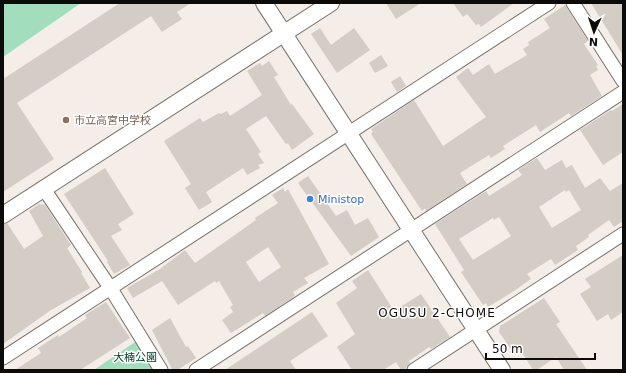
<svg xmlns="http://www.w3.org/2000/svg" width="626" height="373" viewBox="0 0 626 373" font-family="'DejaVu Sans','Noto Sans JP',sans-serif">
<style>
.green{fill:#a2debd}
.building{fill:#d3cdc6;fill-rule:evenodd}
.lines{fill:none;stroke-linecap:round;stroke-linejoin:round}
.minor-casing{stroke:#79736d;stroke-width:15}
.tertiary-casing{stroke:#79736d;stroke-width:18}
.minor{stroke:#fff;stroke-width:13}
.tertiary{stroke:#fff;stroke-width:16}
.education-dot{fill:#8d6e63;stroke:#fff;stroke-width:1.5}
.shop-dot{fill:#3f7fe0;stroke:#fff;stroke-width:1.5}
.labels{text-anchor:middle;stroke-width:3;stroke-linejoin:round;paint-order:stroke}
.education-label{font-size:11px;fill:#785e54;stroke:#fff;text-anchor:start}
.shop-label{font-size:11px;fill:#366cbe;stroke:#fff;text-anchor:start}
.park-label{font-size:11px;fill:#024229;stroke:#fff}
.neighbourhood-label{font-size:12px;letter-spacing:1px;fill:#0d0b09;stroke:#fff}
</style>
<rect width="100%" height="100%" fill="#f5ede7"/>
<!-- green -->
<g class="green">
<path d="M3,3H81L3,57Z"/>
<path d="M138,340L158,370H94Z"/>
</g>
<!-- building -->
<g class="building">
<path d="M120,3H191L177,12L182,19L162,32L151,16L17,103L54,159L3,192V79Z"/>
<path d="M386,3H421L396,19Z"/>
<path d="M453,3H514L481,27L479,24L476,25L467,14L463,17Z"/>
<path d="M591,3H623V55Z"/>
<path d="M565,5L588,41L584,44L598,65L596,66L598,70L590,75L602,96L571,116L569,113L540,132L536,125L503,146L505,149L491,158L489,155L460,173L467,184L426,211L425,208L422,211L371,134L373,132L371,129L414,100L443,146L486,117L456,77L468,68L473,75L489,64L495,74L527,55L523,49L529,45L528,42L550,28L544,19Z"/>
<path d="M320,28L331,45L354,28L370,50L337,73L311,34Z"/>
<path d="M381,55L388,66L375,73L369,63Z"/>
<path d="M269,61L278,75L274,77L291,105L292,104L314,134L292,150L288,143L286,144L266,116L246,129L261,152L258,154L264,163L258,165L260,168L247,175L243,168L206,192L212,202L199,210L185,188L191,184L164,141L200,118L203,122L219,113L221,114L227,111L230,116L262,95L247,71L260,63L262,66Z"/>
<path d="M400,76L406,86L397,92L391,82Z"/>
<path d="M623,104V152L603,165L580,130L611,110L612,111Z"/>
<path d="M537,158L545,170L562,160L566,168L572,165L585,188L600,178L610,191L623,183V221L614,227L609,220L588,235L589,237L576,246L578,250L555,265L551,259L527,274L531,279L514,291L488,307L486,303L483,305L461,272L464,270L435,224L486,191L489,196L522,175L518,170ZM565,190L566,192L569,190L581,210L552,228L539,207ZM499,217L511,236L473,260L459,239L493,218L494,220Z"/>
<path d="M105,168L134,214L118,224L122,230L111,236L130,265L114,274L107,262L108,261L64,194Z"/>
<path d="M308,176L336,216L347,210L355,225L368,218L379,237L351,256L298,183Z"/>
<path d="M283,188L285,192L288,189L329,264L304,278L308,283L293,292L295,295L292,298L265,316L263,313L231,333L222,320L233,312L230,307L233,305L219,281L216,283L215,281L178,305L162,281L133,298L127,288L160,269L185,250L195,263L256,220L255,218L278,203L272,195ZM268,247L281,267L259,282L246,262Z"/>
<path d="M39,204L45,205L71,245L67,248L82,272L81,273L90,288L51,310L3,344V224L7,223L24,249L43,236L29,211Z"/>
<path d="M623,255V312L611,320L608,314L597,321L580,294L591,287L585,279Z"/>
<path d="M368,270L394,311L421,294L450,337L431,349L429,347L409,361L410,363L404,370H401L396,362L383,370H352L337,347L355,334L336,303L357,288L352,281Z"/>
<path d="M544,298L560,322L556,324L587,370H564L556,357L537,370H533L521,351L515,355L499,332L500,326Z"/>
<path d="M106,302L130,338L80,370H15L41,353L38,348L58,335L59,337L87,318L85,315Z"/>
<path d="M312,312L328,336L290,361L296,370H225Z"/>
<path d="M170,318L186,347L188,346L196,358L179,369H172L152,330Z"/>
</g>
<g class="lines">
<!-- minor casing -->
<g class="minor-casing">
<g id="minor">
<path d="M573,3L623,81"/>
<path d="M44,189L111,289L161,370"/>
<path d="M3,358L549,3"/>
<path d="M196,370L623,92"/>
<path d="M414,370L623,234"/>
</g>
</g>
<!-- tertiary casing -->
<g class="tertiary-casing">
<g id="tertiary">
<path d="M264,3L502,370"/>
<path d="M3,215L331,3"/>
</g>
</g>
<!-- minor -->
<use href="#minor" class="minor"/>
<!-- tertiary -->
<use href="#tertiary" class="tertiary"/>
</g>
<!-- markers -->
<circle class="education-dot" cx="66" cy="120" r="4"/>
<circle class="shop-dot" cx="310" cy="199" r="4"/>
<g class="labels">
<!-- education labels -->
<g class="education-label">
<text x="74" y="124">市立高宮中学校</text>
</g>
<!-- shop labels -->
<g class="shop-label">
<text x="318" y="203">Ministop</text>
</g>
<!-- park labels -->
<g class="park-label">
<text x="135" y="361">大楠公園</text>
</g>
<!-- neighbourhood labels -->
<g class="neighbourhood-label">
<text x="437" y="317">OGUSU 2-CHOME</text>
</g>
</g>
<!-- border -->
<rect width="626" height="373" fill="none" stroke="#0d0b09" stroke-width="8"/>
<!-- north arrow -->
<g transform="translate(594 32) rotate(183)" stroke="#ffffff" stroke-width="3" paint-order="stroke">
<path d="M0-3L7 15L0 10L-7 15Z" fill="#0d0b09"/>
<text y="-6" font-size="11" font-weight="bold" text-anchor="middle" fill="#0d0b09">N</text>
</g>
<!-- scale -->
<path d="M486 353v6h109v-6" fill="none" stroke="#0d0b09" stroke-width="2"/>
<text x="492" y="353" font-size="12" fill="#0d0b09" stroke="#ffffff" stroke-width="3" paint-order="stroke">50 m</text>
</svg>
